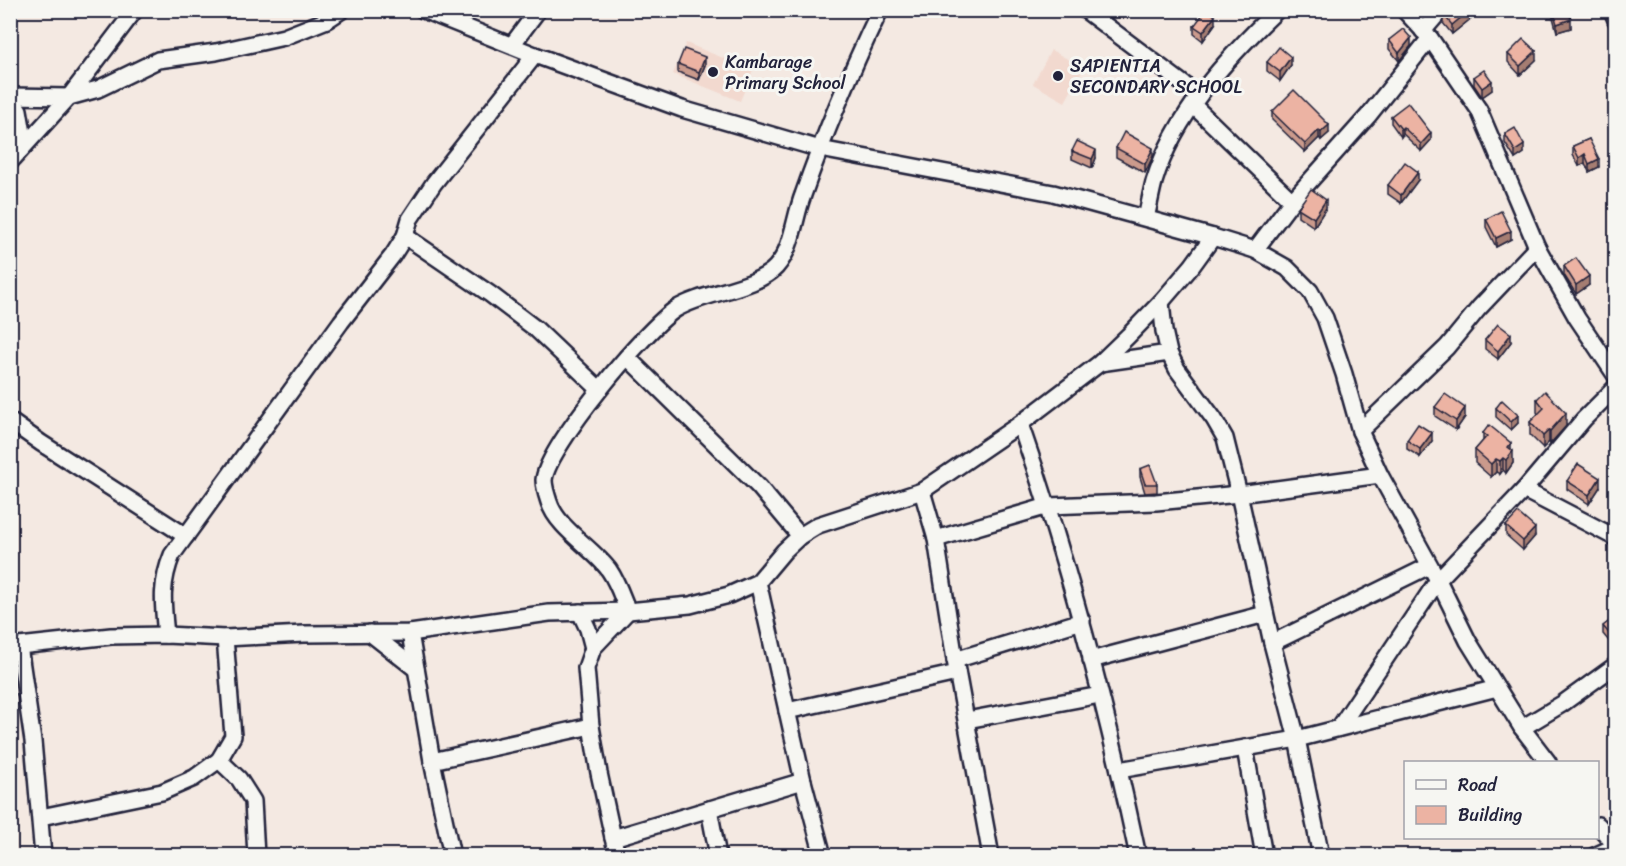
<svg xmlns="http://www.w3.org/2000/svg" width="1626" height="866" viewBox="0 0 1626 866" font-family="Sriracha,sans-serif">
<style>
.built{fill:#f2d9cf}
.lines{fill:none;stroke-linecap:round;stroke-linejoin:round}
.street-casing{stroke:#22223b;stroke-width:20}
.street{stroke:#f6f6f2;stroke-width:15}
.wall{fill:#cb9a8c;stroke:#22223b;stroke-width:1.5}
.shaded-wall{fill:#a57d72;stroke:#22223b;stroke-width:1.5}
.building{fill:#ecb3a3;stroke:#22223b;stroke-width:1.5}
.poi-dot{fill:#22223b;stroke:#f6f6f2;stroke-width:2}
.labels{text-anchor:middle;stroke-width:6;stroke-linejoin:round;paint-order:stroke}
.poi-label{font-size:18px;fill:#22223b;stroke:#f6f6f2;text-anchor:start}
</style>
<rect width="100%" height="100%" fill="#f4e9e2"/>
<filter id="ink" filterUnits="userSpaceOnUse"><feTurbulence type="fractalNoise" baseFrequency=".0167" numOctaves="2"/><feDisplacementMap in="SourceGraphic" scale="12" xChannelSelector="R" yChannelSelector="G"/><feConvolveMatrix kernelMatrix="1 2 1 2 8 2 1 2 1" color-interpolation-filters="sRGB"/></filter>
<g filter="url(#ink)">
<!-- built -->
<g class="built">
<path d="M686,43L753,70L740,101L673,74Z"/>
<path d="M1051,50L1084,68L1065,102L1033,84Z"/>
</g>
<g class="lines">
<!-- street casing -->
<g class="street-casing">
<g id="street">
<path d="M423,10L535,55L682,109L820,149L1053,193L1213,237L1255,250L1287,268L1310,291L1325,318L1344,374L1360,431L1380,475L1438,580L1468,641L1522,728L1548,762"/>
<path d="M1085,10L1198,95"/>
<path d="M1404,10L1430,38L1479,110L1537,247L1577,318L1616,376"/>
<path d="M1612,10L1616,20"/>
<path d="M1423,31L1441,10"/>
<path d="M512,45L538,10"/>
<path d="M10,96L69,97L98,89L158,60L216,52L284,37L327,20L342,10"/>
<path d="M10,97L19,110L25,145"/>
<path d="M1193,105L1292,201"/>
<path d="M10,162L69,97L135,10"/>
<path d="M1146,218C1149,206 1151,193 1154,182C1174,115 1228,57 1277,10"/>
<path d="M405,236L490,294L536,329L599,389"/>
<path d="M1255,250L1292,201L1368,116L1430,38"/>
<path d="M1161,302L1164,331L1169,353L1177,369L1214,419L1225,438L1239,494L1272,643L1297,739L1321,856"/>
<path d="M627,357L759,487L800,536"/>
<path d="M1100,363L1169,353"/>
<path d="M10,421L41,443L186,536"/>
<path d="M1020,424C1069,565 1107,709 1138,856"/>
<path d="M1360,431L1447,347L1479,308L1537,247"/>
<path d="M1524,490L1616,538"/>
<path d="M922,491L936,539L955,660L991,856"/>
<path d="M936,539L1048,506L1156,502L1239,494L1380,475"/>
<path d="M758,582L803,781L823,856"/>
<path d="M580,612L588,629L593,648"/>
<path d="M370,633L416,669"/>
<path d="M410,633L432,761L452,856"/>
<path d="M166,635C163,605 160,584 172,555L341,322L393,255L405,236L410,219L434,183L535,55"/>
<path d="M1272,643L1429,566"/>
<path d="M19,646L33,741L43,856"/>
<path d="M10,647L111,636L166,635L225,638L304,634L410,633L549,613L628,611L690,605L729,595L758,582L784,551L800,536L818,525L922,491L1020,424L1100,363L1128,336L1161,302L1192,266L1213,237"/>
<path d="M955,660L1082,621"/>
<path d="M1091,660L1265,614"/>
<path d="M787,711L957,673"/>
<path d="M967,720L1100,695"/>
<path d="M1339,728L1438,580L1524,490L1584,419L1616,387"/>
<path d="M1522,728L1562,704L1616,665"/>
<path d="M1245,748L1264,856"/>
<path d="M219,760L239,779L253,801L256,856"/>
<path d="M432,761L591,726"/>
<path d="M1119,770L1297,739L1497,688"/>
<path d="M709,809L718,856"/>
<path d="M41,817L162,792L194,778L219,760L233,736L225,638"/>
<path d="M1598,825L1616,846"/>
<path d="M613,838L803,781"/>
<path d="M617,856L599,773L591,726L586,668L593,648L628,611C622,597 618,583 609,570C593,548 557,528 549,502C547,496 544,486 544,480C547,447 647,327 676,309C703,292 756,289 776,267C793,248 794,218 803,195C825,132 851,71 880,10"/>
<path d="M1594,856L1616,846"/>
</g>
</g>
<!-- street -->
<use href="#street" class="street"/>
</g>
<!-- wall -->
<g class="wall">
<path d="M1473,10V17L1452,34L1443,23V14Z"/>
<path d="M1552,10H1568L1571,28L1557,32L1552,14Z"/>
<path d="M1215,24L1203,41L1194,34V26Z"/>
<path d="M1389,40L1411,46L1399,61L1389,49Z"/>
<path d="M1508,54L1536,60L1520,75L1508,62Z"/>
<path d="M1267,62L1291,65L1280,81L1267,71Z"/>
<path d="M678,64L705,65L699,80L678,72Z"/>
<path d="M1474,77L1492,90L1482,97L1474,85Z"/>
<path d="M1272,112L1329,133L1321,140L1319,138L1305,152L1272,120Z"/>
<path d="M1391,116L1431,140L1421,151L1403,134L1401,137L1391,123Z"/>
<path d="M1505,134L1524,153L1515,159L1505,143Z"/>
<path d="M1589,139L1599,167L1589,172L1585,163L1579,166L1573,155V146Z"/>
<path d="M1116,148L1153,156L1145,173L1116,157Z"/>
<path d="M1072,151L1096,158L1092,168L1072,159Z"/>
<path d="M1418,180L1401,203L1388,194V185Z"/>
<path d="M1298,208H1326L1314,227L1298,216Z"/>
<path d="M1486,219L1511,239L1496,247L1486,227Z"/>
<path d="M1564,266L1589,285L1576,294L1564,275Z"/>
<path d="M1485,340L1511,342L1498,359L1485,349Z"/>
<path d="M1537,399L1566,426L1550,444L1549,442L1543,448L1530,435V422L1538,414L1537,412Z"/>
<path d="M1435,407L1465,417L1456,430L1435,416Z"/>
<path d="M1496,408L1518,423L1511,430L1496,417Z"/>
<path d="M1483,433L1511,449L1513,463L1506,473L1503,470L1500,474L1496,472L1491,477L1475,463V450L1483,441Z"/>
<path d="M1407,440L1432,441L1420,457L1407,449Z"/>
<path d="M1140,469L1157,484V492L1145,493L1140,477Z"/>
<path d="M1567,481L1600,487L1589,504L1567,489Z"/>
<path d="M1506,526L1535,536L1523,550L1506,535Z"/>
<path d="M1616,616V645L1613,646L1603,634V626Z"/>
</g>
<!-- shaded-wall -->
<g class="shaded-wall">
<path d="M1470,10H1473V17L1452,34V25Z"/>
<path d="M1215,16V24L1203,41V32Z"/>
<path d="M1571,19V28L1557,32V24Z"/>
<path d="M1411,38V46L1399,61V53Z"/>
<path d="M1536,51V60L1520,75V66Z"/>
<path d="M705,57V65L699,80V72Z"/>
<path d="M1291,57V65L1280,81V72Z"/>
<path d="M1492,81V90L1482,97V88Z"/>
<path d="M1329,125V133L1321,140V132Z"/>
<path d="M1403,127V134L1401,137V129Z"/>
<path d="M1319,130V138L1305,152V144Z"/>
<path d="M1431,133V140L1421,151V144Z"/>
<path d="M1524,145V153L1515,159V151Z"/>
<path d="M1153,148V156L1145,173V164Z"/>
<path d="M1096,150V158L1092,168V159Z"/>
<path d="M1585,154V163L1579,166V158Z"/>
<path d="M1599,159V167L1589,172V164Z"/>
<path d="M1418,172V180L1401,203V195Z"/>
<path d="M1326,200V208L1314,227V218Z"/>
<path d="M1511,231V239L1496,247V238Z"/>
<path d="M1589,276V285L1576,294V285Z"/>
<path d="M1511,334V342L1498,359V351Z"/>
<path d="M1465,408V417L1456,430V421Z"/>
<path d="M1566,413V426L1550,444V431Z"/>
<path d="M1518,415V423L1511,430V422Z"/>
<path d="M1549,430V442L1543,448V436Z"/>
<path d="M1432,433V441L1420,457V449Z"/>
<path d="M1511,443V453L1513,451V463L1506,473V460L1508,447Z"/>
<path d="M1503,458V470L1500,474V461Z"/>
<path d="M1496,459V472L1491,477V464Z"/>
<path d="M1600,478V487L1589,504V495Z"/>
<path d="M1535,528V536L1523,550V541Z"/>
<path d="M1616,636V645L1613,646V638Z"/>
</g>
<!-- building -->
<g class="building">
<path d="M1206,10H1208L1215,16L1203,32L1194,26Z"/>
<path d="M1446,10H1470L1452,25L1443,14Z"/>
<path d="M1553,10H1568L1571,19L1557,24Z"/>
<path d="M1403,29L1411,38L1399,53L1389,40Z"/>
<path d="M1523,39L1536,51L1520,66L1508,54Z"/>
<path d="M1279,47L1291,57L1280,72L1267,62Z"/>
<path d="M684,49L705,57L699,72L678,64Z"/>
<path d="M1484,70L1492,81L1482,88L1474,77Z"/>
<path d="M1294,90L1329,125L1321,132L1319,130L1305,144L1272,112Z"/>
<path d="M1408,103L1431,133L1421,144L1403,127L1401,129L1391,116Z"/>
<path d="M1515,128L1524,145L1515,151L1505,134Z"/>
<path d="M1124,132L1153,148L1145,164L1116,148Z"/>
<path d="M1589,139L1599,159L1589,164L1585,154L1579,158L1573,146Z"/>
<path d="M1077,141L1096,150L1092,159L1072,151Z"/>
<path d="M1405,162L1418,172L1401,195L1388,185Z"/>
<path d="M1311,189L1326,200L1314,218L1298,208Z"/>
<path d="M1501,211L1511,231L1496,238L1486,219Z"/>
<path d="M1576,258L1589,276L1576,285L1564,266Z"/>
<path d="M1498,324L1511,334L1498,351L1485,340Z"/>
<path d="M1545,391L1566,413L1550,431L1549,430L1543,436L1530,422L1544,408L1537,399Z"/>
<path d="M1445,394L1465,408L1456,421L1435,407Z"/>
<path d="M1502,400L1518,415L1511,422L1496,408Z"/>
<path d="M1418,424L1432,433L1420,449L1407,440Z"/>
<path d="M1489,425L1511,443L1508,447L1513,451L1506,460L1503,458L1500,461L1496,459L1491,464L1475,450L1487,436L1483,433Z"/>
<path d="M1578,464L1600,478L1589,495L1567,481Z"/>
<path d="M1150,465L1157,484H1145L1140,469Z"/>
<path d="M1518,513L1535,528L1523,541L1506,526Z"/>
<path d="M1616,616V636L1613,638L1603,626Z"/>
</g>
</g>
<!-- markers -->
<g class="poi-dot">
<circle cx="713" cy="72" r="6"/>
<circle cx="1058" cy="76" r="6"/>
</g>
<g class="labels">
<!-- poi labels -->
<g class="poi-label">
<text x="725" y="68">Kambarage<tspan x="725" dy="21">Primary School</tspan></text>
<text x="1070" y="72">SAPIENTIA<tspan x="1070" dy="21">SECONDARY SCHOOL</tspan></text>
</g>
</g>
<!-- margin -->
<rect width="1626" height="866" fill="none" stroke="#f6f6f2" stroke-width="36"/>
<rect x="18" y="18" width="1590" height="830" fill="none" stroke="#22223b" stroke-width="2" filter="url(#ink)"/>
<!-- legend -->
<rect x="1404" y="761" width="195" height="78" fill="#f6f6f2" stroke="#a1a1a9" stroke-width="1.5"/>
<rect x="1416" y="780" width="30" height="9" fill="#f6f6f2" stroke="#a1a1a9" stroke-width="1.5"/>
<text x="1458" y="791" font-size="18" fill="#22223b">Road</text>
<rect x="1416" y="806" width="30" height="18" fill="#ecb3a3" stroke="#a1a1a9" stroke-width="1.5"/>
<text x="1458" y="821" font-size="18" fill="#22223b">Building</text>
</svg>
